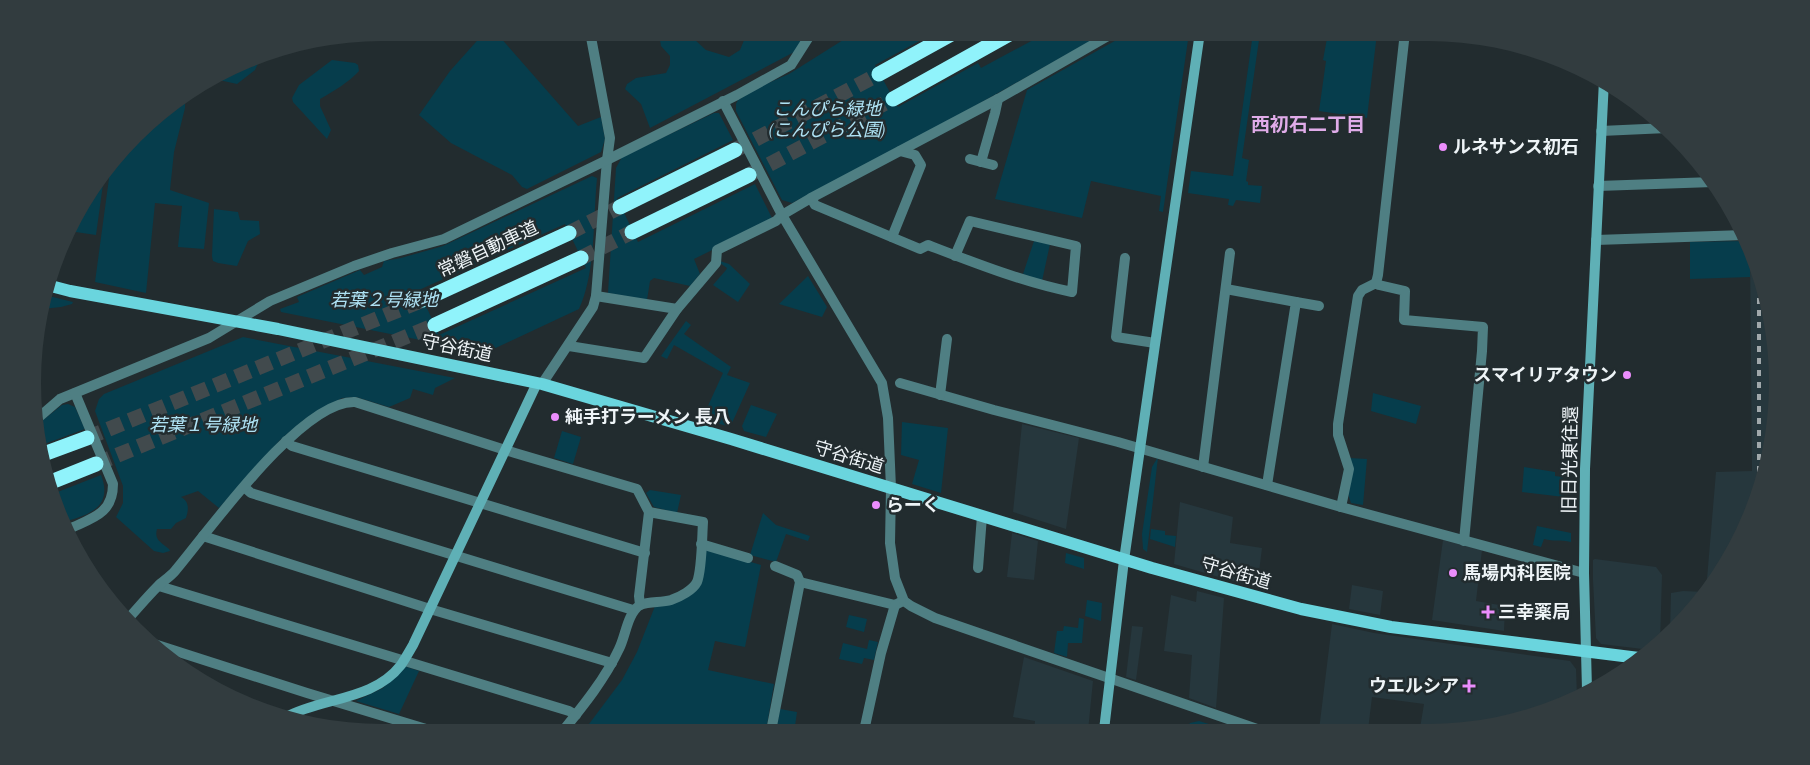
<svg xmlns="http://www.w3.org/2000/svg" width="1810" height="765" viewBox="0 0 1810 765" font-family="Spectral,'Noto Sans JP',serif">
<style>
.built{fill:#26373d}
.green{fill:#063d4c;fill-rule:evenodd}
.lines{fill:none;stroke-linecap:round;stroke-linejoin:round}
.highway-tunnel{stroke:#414a4d;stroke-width:15;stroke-dasharray:15 8;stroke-linecap:butt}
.street{stroke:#4f7f83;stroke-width:10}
.secondary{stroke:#5fb0b6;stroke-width:10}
.primary{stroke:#6ad5de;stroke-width:12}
.highway{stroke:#90f3fb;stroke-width:15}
.rail{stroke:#a0a8ab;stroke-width:4;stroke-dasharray:6 6;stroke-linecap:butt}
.poi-dot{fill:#eb8dfc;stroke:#222c2f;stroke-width:2}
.labels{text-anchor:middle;stroke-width:5;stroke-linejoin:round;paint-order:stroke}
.park-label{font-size:18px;font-style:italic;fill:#aee2f4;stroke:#222c2f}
.poi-label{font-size:18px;font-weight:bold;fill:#eef4f7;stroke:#222c2f;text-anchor:start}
.street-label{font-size:18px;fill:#eef4f7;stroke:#222c2f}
.neighbourhood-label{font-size:19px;font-weight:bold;fill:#e0ace9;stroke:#222c2f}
</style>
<rect width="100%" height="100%" fill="#222c2f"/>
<!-- built -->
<g class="built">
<path d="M1750,251L1765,292L1773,336V433L1759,495L1719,577L1706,591L1716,472L1752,471Z"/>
<path d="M1022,424L1079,438L1066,529L1013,512Z"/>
<path d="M1180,502L1233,517L1230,543L1262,548L1257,588L1174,564Z"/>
<path d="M1012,533L1038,541L1034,580L1007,577Z"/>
<path d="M1443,540L1482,550L1476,601L1505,606L1504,631L1432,620Z"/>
<path d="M1595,559L1656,567L1662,575L1660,644L1658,646L1651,650L1601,644L1596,638L1593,580V560Z"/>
<path d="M1352,585L1383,591L1380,615L1349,609Z"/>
<path d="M1197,591L1224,598L1216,708L1189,698L1192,655L1164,651L1171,595L1196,602Z"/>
<path d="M1683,591L1705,592L1670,633L1671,593Z"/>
<path d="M1332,624L1374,633L1570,661L1576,669L1577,696L1562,706L1473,729L1427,730L1420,728L1424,704L1372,697L1368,730H1319Z"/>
<path d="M1132,626L1143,627L1136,680L1126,677Z"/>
<path d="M1024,657L1093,681L1088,731H1034L1035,721L1013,717Z"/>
</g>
<!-- green -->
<g class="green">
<path d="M484,33H498L499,36L578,126L601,117L605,139L601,152L527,189L522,187L512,175L451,143L419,115L450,71Z"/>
<path d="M747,33H807L796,51L650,128L641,104L625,89L627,84L636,78L666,73L670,65V56L661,46L660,40H695L706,50L729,57L740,50Z"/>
<path d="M850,33H934L875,65L898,107L978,63L981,68L1046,33H1105L909,143L792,203L782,200L736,111V104L738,100L759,87L789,74L851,35Z"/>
<path d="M1129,33H1189L1163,212L1159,211L1161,196L1091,181L1082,218L995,199L1027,90Z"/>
<path d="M1253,33H1260L1242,158L1249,160L1246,181L1248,182V185L1262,186L1260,203L1236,200L1233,206L1228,205L1229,199L1188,193L1191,171L1233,176Z"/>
<path d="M1328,33H1377L1367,118L1319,111L1326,61L1323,60Z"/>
<path d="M262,55L255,70L237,84L210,78Z"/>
<path d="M332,60L355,63L358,65L359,71C349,82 334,91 320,99V106L331,130L327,139L293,102L292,98L299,85Z"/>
<path d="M185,95V108L174,152L170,190L209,203L204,249L178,247L182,206L155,203L146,293L95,282L110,171L152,119Z"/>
<path d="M714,113H719L733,140L617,198L638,242L755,184L773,220L694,259L700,274L690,286L654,278L650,281L647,300L608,293L616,168L622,157Z"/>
<path d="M592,176L597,178C593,218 596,272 579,309L485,353L281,312L280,309L299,302L297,297L360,270L364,275L382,267L384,261L401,258L443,246ZM565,224L586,268L439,335L419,290Z"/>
<path d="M104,177L96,235L69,231L79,208Z"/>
<path d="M214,209L238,212L240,220L259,221L260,234L248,241L237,266L218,263L213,261L212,256Z"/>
<path d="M1034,241L1050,244L1042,281L1023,274Z"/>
<path d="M1746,241L1750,251V277L1690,279V242Z"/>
<path d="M720,261L729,264L750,284L738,302L713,285L726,270L727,268L720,263Z"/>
<path d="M808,276L827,307L822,317L779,304Z"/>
<path d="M45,295L73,302L72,304L61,307L42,309Z"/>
<path d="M686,321L691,325L684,334L731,367L727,375L750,383L732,423L727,426L702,419L723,373L674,345L667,359L661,356Z"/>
<path d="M243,337L455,378L435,388L433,395L413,389L410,398L389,407L356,397L342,398L305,419L281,439L219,508L198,491L181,497C189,501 189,509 186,518L176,523L171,529H157C154,540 161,542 169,549L170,551L163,553L154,551L116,517L123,503V486L95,411L99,399L104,394Z"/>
<path d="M1373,393L1421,406L1416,424L1371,411Z"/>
<path d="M68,404L75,407L85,429L39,446L38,424L62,405Z"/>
<path d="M751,405L777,414L766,437L744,431L742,426Z"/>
<path d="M902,422L948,428L941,493L912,484L919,460L901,455Z"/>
<path d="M562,431L581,437L573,464L554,458Z"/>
<path d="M1158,457L1147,552L1143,549L1142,534L1152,467Z"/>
<path d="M1349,458L1367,459L1363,505L1351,503L1348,494Z"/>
<path d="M1524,467L1555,472V476L1563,477L1564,497L1522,492Z"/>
<path d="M101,475C113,505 91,515 66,521L55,493Z"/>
<path d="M650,490L681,495L677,513L654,507L646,493Z"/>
<path d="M763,513L776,525L810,536L808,541L786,534L776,562L750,555Z"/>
<path d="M1537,526L1571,533V542C1560,539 1554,542 1544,539L1541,547L1533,545Z"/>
<path d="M1151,529L1165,531V535L1176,536L1175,547L1150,539Z"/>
<path d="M704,548L761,565L745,647L715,641L708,670L774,684L766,731L583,732L622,680L637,652L655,606L692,593Z"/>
<path d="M1066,553L1084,558V569L1065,563Z"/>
<path d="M1087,600L1102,603L1101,621L1085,616Z"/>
<path d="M849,615L867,619L864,632L846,627Z"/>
<path d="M1079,618L1084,619L1082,643H1068L1067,657L1054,653L1057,631H1063L1064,626L1078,628Z"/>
<path d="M869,640L878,642L874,660L864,658L862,664L839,659L843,643L867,649Z"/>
<path d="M404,666L419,671L399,714L356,701L383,688Z"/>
<path d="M780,709L797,712L795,726L816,731H776Z"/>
<path d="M1199,721L1212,725L1214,730H1203L1196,725L1192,730L1190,728L1188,730H1185L1190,723Z"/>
</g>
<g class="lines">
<!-- highway-tunnel -->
<g class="highway-tunnel">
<path d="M735,150L879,74"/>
<path d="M749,175L893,99"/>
<path d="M569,233L620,207"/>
<path d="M581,258L632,232"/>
<path d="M87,438L423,300"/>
<path d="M96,464L435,325"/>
</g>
<!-- street -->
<g class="street">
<path d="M723,101L782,215L882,383L888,418L891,488L890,543L895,578L904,601L911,606L935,618L1260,730"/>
<path d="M1601,131L1667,128"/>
<path d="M970,159L993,165"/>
<path d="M981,162L995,113L998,99"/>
<path d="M1598,186L1713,182"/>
<path d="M811,198L815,205L920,249L928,245C975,263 1023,282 1072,292L1076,246L970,221L955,256"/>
<path d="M892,237L921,165L915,155L900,151"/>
<path d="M1596,240L1744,235"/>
<path d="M1125,258L1116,337L1155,343"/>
<path d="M1376,283L1378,275L1405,32"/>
<path d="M1226,289L1296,302L1267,485"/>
<path d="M596,296L677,309"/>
<path d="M1296,302L1319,306"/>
<path d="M569,346L644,358L677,309L716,263L717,250L776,221L782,215L811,198L998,99L1115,32"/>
<path d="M900,383L994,410L1118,442L1341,507L1584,573"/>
<path d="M542,384L593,307L596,296L607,160L610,138L590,32"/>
<path d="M940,395L947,339"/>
<path d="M38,418L60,399L209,338L270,301L354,266L392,253L444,239L607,160L737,95L791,65L812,32"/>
<path d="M286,441L292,446L645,553"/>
<path d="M1203,467L1230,253"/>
<path d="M244,487L251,493L633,610"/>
<path d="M1341,507L1349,469L1338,435V424L1358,296L1362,290L1376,283L1379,285L1405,291L1404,320L1483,327L1482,351L1464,541"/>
<path d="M69,529C92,518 113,514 113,484L75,393"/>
<path d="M203,536L430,609L612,663"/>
<path d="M701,544L748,558"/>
<path d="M978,568L982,516"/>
<path d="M800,582L895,605L901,602"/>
<path d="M159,586L569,711L576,715"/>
<path d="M640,605C650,601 661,603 671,600C680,597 693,590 697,582C702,570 702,537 703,522L649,512"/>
<path d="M127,620C137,609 147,597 158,586C163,581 170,577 175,571C209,531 301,400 355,402L515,453L637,489L649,512L639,596L640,605C627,614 626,635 619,649C605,679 583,706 562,732"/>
<path d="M151,643L307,693L436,732"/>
<path d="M771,731L800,582L797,575L775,566"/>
<path d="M864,731L881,653L895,605"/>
</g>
<!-- secondary -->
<g class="secondary">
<path d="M1587,690L1584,573L1585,469L1604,80"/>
<path d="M286,717C323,697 373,701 401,665C405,659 409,652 413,645L537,383"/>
<path d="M1104,730L1124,560L1200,32"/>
</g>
<!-- primary -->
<path class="primary" d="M47,285L70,291L278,329L542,384L731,439L1152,568L1301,609L1391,627L1639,658"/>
<!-- highway -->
<g class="highway">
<path d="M879,74L955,32"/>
<path d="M893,99L1013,32"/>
<path d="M620,207L735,150"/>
<path d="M632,232L749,175"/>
<path d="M423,300L569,233"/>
<path d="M435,325L581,258"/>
<path d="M41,455L87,438"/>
<path d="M51,482L96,464"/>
</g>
<!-- rail -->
<path class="rail" d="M1759,274V493"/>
</g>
<!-- markers -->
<g class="poi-dot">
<circle cx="1443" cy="147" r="5"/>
<circle cx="1627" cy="375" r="5"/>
<circle cx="555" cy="417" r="5"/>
<circle cx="876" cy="505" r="5"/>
<circle cx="1453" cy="573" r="5"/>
<path d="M1485.5 604.5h5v5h5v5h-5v5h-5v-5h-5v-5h5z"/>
<path d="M1466.5 678.5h5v5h5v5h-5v5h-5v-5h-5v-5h5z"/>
</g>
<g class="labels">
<!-- park labels -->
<g class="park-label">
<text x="827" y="115">こんぴら緑地<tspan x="827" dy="21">(こんぴら公園)</tspan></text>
<text x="384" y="306">若葉２号緑地</text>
<text x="203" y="431">若葉１号緑地</text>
</g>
<!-- poi labels -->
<g class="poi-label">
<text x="1453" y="153">ルネサンス初石</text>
<text x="1617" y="381" text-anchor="end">スマイリアタウン</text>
<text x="565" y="423">純手打ラーメン 長八</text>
<text x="886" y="511">らーく</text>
<text x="1463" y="579">馬場内科医院</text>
<text x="1498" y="618">三幸薬局</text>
<text x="1459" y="692" text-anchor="end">ウエルシア</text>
</g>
<!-- street labels -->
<g class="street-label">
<text transform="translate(488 249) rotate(-25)" y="6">常磐自動車道</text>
<text transform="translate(457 348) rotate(12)" y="6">守谷街道</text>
<text transform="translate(849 457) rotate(17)" y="6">守谷街道</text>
<text transform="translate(1570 460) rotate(-89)" y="6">旧日光東往還</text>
<text transform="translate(1236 573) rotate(16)" y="6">守谷街道</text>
</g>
<!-- neighbourhood labels -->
<g class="neighbourhood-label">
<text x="1308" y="131">西初石二丁目</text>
</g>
</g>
<!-- crop -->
<path d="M0 0H1810V765H0ZM382 41H1428A341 341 0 0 1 1769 382V383A341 341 0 0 1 1428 724H382A341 341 0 0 1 41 383V382A341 341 0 0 1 382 41Z" fill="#323c3f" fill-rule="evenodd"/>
</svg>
